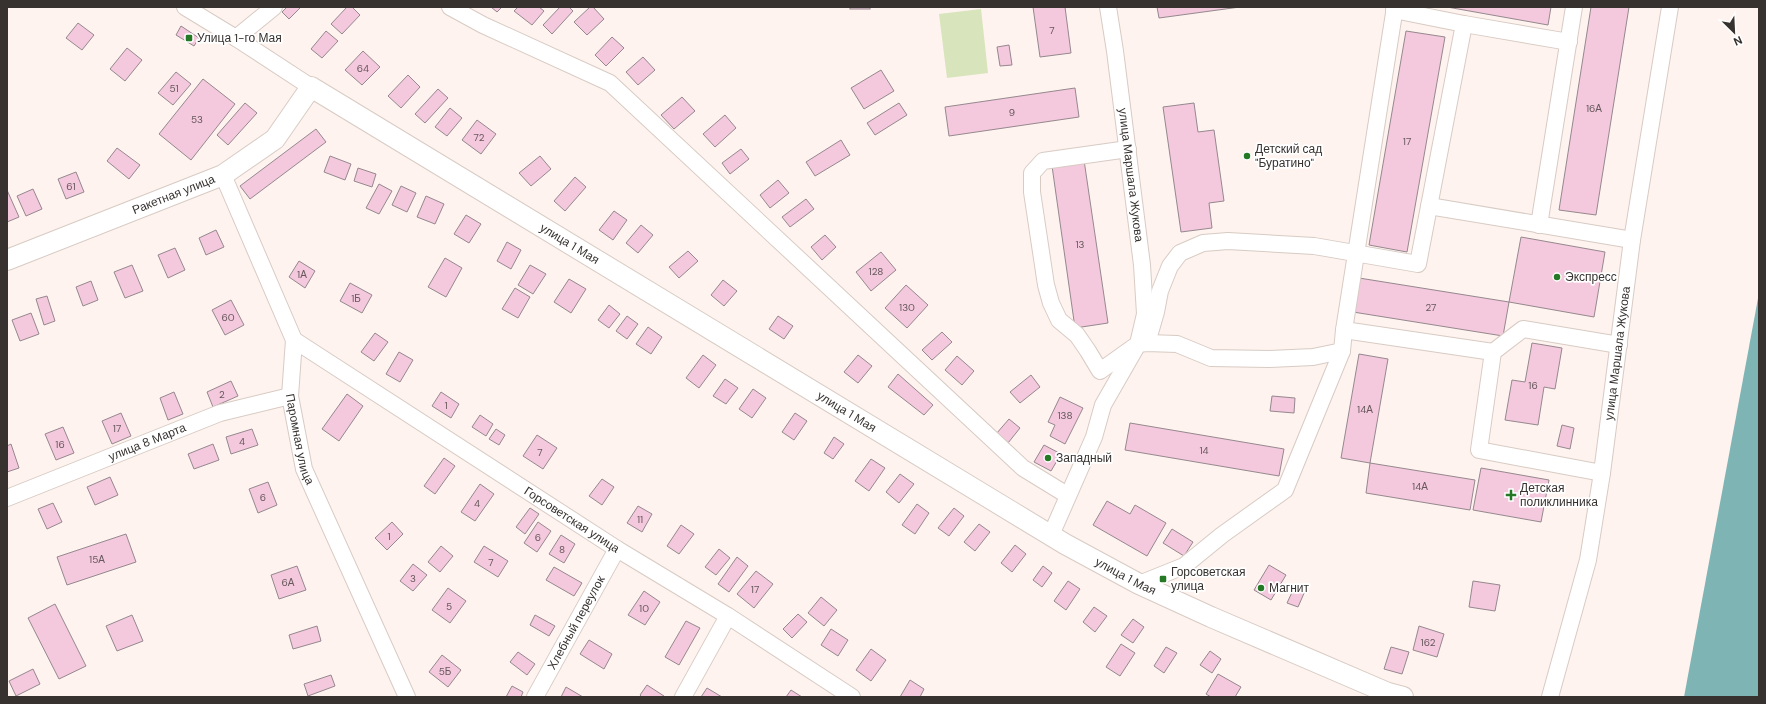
<svg xmlns="http://www.w3.org/2000/svg" width="1766" height="704" viewBox="0 0 1766 704" font-family="'DM Sans',sans-serif">
<style>
.green{fill:#d8e4bb}
.water{fill:#7fb4b5}
.building{fill:#f4c8dd;stroke:#95888e}
.lines{fill:none;stroke-linecap:round;stroke-linejoin:round}
.minor-casing{stroke:#d8cbc4;stroke-width:18}
.major-casing{stroke:#d8cbc4;stroke-width:22}
.minor{stroke:#fff;stroke-width:16}
.major{stroke:#fff;stroke-width:20}
.poi-dot{fill:#257925;stroke:#fff;stroke-width:1.5}
.labels{text-anchor:middle;stroke-width:3.5;stroke-linejoin:round;paint-order:stroke}
.number-label{font-size:10px;fill:#66585b}
.poi-label{font-size:12px;fill:#373230;stroke:#fff;text-anchor:start}
.street-label{font-size:12px;fill:#373230;stroke:#fff}
</style>
<rect width="100%" height="100%" fill="#fef3ee"/>
<!-- green -->
<path class="green" d="M981,9L988,73L947,78L939,14Z"/>
<!-- water -->
<path class="water" d="M1759,293V697H1684Z"/>
<!-- building -->
<g class="building">
<path d="M287,7H301L289,19L282,12Z"/>
<path d="M347,7H352L360,15L342,34L331,24Z"/>
<path d="M491,7H502L497,12Z"/>
<path d="M518,7H539L544,11L532,25L514,11Z"/>
<path d="M560,7H569L573,11L552,34L543,25Z"/>
<path d="M590,7H593L604,19L587,35L574,22Z"/>
<rect x="850" y="7" width="20" height="2"/>
<path d="M1033,7H1065L1071,53L1040,57Z"/>
<path d="M1157,7H1240L1159,18Z"/>
<path d="M1447,7H1551L1548,25Z"/>
<path d="M1591,7H1629L1596,215L1559,210Z"/>
<path d="M78,23L94,35L82,50L66,38Z"/>
<path d="M181,26L199,38L194,46L176,35Z"/>
<path d="M326,31L338,41L322,58L311,49Z"/>
<path d="M1406,31L1445,37L1407,252L1369,245Z"/>
<path d="M612,37L624,48L606,66L595,55Z"/>
<path d="M1009,45L1012,65L1000,66L997,47Z"/>
<path d="M127,48L142,60L125,81L110,69Z"/>
<path d="M363,51L380,67L362,85L345,70Z"/>
<path d="M643,57L655,70L638,85L626,72Z"/>
<path d="M881,70L894,91L864,109L851,88Z"/>
<path d="M176,72L191,84L173,105L158,93Z"/>
<path d="M408,75L420,87L401,108L388,96Z"/>
<path d="M203,79L235,104L191,160L159,134Z"/>
<path d="M1075,88L1079,117L949,136L945,107Z"/>
<path d="M438,89L448,98L425,123L415,114Z"/>
<path d="M682,97L695,111L674,129L661,115Z"/>
<path d="M245,103L257,113L228,145L217,135Z"/>
<path d="M899,103L907,115L875,135L867,123Z"/>
<path d="M1194,103L1198,132L1214,130L1224,201L1209,203L1212,228L1181,232L1163,107Z"/>
<path d="M450,108L462,118L447,136L435,127Z"/>
<path d="M725,115L736,128L715,147L703,134Z"/>
<path d="M477,120L496,134L481,154L462,140Z"/>
<path d="M316,129L326,142L250,199L240,186Z"/>
<path d="M841,140L850,155L815,176L806,162Z"/>
<path d="M117,148L140,165L129,179L107,161Z"/>
<path d="M741,149L749,159L730,174L722,163Z"/>
<path d="M330,156L351,164L345,180L324,172Z"/>
<path d="M540,156L551,169L531,186L519,173Z"/>
<path d="M1084,160L1108,323L1075,328L1052,166Z"/>
<path d="M358,168L376,174L372,187L354,181Z"/>
<path d="M76,172L84,192L66,199L58,179Z"/>
<path d="M575,177L586,187L565,211L554,201Z"/>
<path d="M778,180L789,193L770,208L760,195Z"/>
<path d="M379,184L392,191L379,214L366,208Z"/>
<path d="M401,186L416,193L407,212L392,205Z"/>
<path d="M33,189L42,209L26,216L17,196Z"/>
<path d="M7,190L19,217L7,222Z"/>
<path d="M426,196L444,204L435,224L417,217Z"/>
<path d="M806,199L814,209L790,227L782,217Z"/>
<path d="M614,211L627,220L613,240L599,230Z"/>
<path d="M466,215L481,224L469,243L454,234Z"/>
<path d="M641,225L653,235L638,253L626,243Z"/>
<path d="M216,230L224,247L206,255L199,238Z"/>
<path d="M825,235L836,247L822,260L811,247Z"/>
<path d="M1521,237L1605,252L1594,317L1509,302Z"/>
<path d="M507,242L521,250L511,269L497,261Z"/>
<path d="M175,248L185,270L168,278L158,255Z"/>
<path d="M688,251L698,261L679,278L669,267Z"/>
<path d="M881,252L896,270L871,291L856,272Z"/>
<path d="M445,258L462,268L446,297L428,287Z"/>
<path d="M299,261L315,271L305,288L289,277Z"/>
<path d="M132,265L143,291L125,298L114,272Z"/>
<path d="M530,265L546,274L533,294L518,285Z"/>
<path d="M1359,278L1509,302L1503,336L1353,312Z"/>
<path d="M569,279L586,289L571,313L554,302Z"/>
<path d="M723,280L737,291L724,306L711,295Z"/>
<path d="M91,281L98,300L83,306L76,287Z"/>
<path d="M350,283L372,295L362,313L340,301Z"/>
<path d="M906,285L928,305L907,328L885,308Z"/>
<path d="M515,288L530,297L518,318L502,309Z"/>
<path d="M47,296L55,321L44,325L36,299Z"/>
<path d="M231,300L244,325L225,335L212,310Z"/>
<path d="M609,305L620,314L609,328L598,320Z"/>
<path d="M31,313L39,334L20,341L12,320Z"/>
<path d="M627,316L638,324L627,339L616,331Z"/>
<path d="M778,316L793,326L784,339L769,329Z"/>
<path d="M648,327L662,337L651,354L636,344Z"/>
<path d="M942,332L952,342L932,360L922,350Z"/>
<path d="M375,333L388,342L374,361L361,352Z"/>
<path d="M1532,343L1562,348L1555,389L1544,387L1538,425L1505,420L1512,380L1525,382Z"/>
<path d="M399,352L413,360L400,382L386,374Z"/>
<path d="M1359,354L1388,359L1370,463L1341,458Z"/>
<path d="M703,355L716,365L699,388L686,378Z"/>
<path d="M858,355L872,366L858,383L844,372Z"/>
<path d="M957,356L974,371L962,385L945,370Z"/>
<path d="M898,374L933,405L924,415L888,387Z"/>
<path d="M1031,375L1040,387L1020,403L1010,392Z"/>
<path d="M725,379L738,388L726,404L713,396Z"/>
<path d="M231,381L238,396L213,407L207,392Z"/>
<path d="M753,389L766,398L752,418L739,409Z"/>
<path d="M174,392L183,414L168,420L160,398Z"/>
<path d="M441,392L459,404L451,418L432,406Z"/>
<path d="M347,394L363,406L339,441L322,429Z"/>
<path d="M1272,396L1295,398L1294,413L1270,411Z"/>
<path d="M1060,397L1083,408L1065,444L1050,436L1055,425L1048,422Z"/>
<path d="M121,413L131,436L112,444L102,421Z"/>
<path d="M795,413L807,421L794,440L782,432Z"/>
<path d="M480,415L493,424L486,436L472,427Z"/>
<path d="M1009,419L1020,428L1008,443L996,434Z"/>
<path d="M1130,423L1284,449L1279,476L1125,450Z"/>
<path d="M1562,425L1574,428L1570,449L1557,446Z"/>
<path d="M63,427L74,453L56,460L45,434Z"/>
<path d="M252,429L258,445L231,454L226,437Z"/>
<path d="M496,429L505,435L499,445L489,439Z"/>
<path d="M537,435L557,448L543,469L523,456Z"/>
<path d="M834,437L844,444L833,459L824,453Z"/>
<path d="M11,444L19,468L7,472V446Z"/>
<path d="M213,444L219,460L194,469L188,454Z"/>
<path d="M1044,445L1061,454L1051,471L1034,462Z"/>
<path d="M444,458L455,466L435,494L424,486Z"/>
<path d="M871,459L885,468L869,491L855,481Z"/>
<path d="M1370,463L1475,480L1470,510L1366,493Z"/>
<path d="M1481,468L1549,480L1541,522L1473,510Z"/>
<path d="M900,474L914,484L899,503L886,492Z"/>
<path d="M110,477L118,495L95,505L87,487Z"/>
<path d="M602,479L614,487L602,505L589,496Z"/>
<path d="M268,482L277,505L258,513L249,489Z"/>
<path d="M480,484L494,494L475,521L461,512Z"/>
<path d="M1107,501L1130,514L1135,505L1166,523L1147,556L1093,525Z"/>
<path d="M53,503L62,522L47,529L38,509Z"/>
<path d="M917,504L929,513L915,534L902,525Z"/>
<path d="M638,506L652,514L642,532L627,523Z"/>
<path d="M530,508L539,514L525,534L516,527Z"/>
<path d="M954,508L964,516L949,536L938,528Z"/>
<path d="M392,522L403,534L387,550L375,538Z"/>
<path d="M538,522L551,531L537,552L524,543Z"/>
<path d="M979,524L990,532L975,551L964,542Z"/>
<path d="M681,525L694,534L679,554L667,546Z"/>
<path d="M1172,529L1193,542L1184,556L1163,543Z"/>
<path d="M126,534L136,562L67,585L57,557Z"/>
<path d="M561,535L575,544L564,563L549,554Z"/>
<path d="M1015,545L1026,554L1012,572L1001,563Z"/>
<path d="M441,546L453,556L440,572L428,562Z"/>
<path d="M484,546L508,561L498,577L474,562Z"/>
<path d="M719,549L730,558L716,575L705,567Z"/>
<path d="M737,557L748,566L729,592L718,584Z"/>
<path d="M413,564L427,575L413,591L400,581Z"/>
<path d="M1269,565L1286,575L1271,600L1254,590Z"/>
<path d="M297,566L306,590L279,599L271,575Z"/>
<path d="M1043,566L1052,573L1042,587L1033,580Z"/>
<path d="M554,567L582,583L574,596L546,580Z"/>
<path d="M756,571L773,584L754,608L737,594Z"/>
<path d="M1068,581L1080,589L1066,610L1054,601Z"/>
<path d="M1473,581L1500,585L1495,611L1469,607Z"/>
<path d="M1295,586L1305,591L1298,607L1287,603Z"/>
<path d="M448,588L466,601L450,623L432,610Z"/>
<path d="M644,591L660,602L645,625L628,615Z"/>
<path d="M821,597L837,610L824,626L808,613Z"/>
<path d="M55,604L86,666L59,679L28,618Z"/>
<path d="M1094,607L1107,616L1095,632L1083,622Z"/>
<path d="M798,614L807,622L792,638L783,629Z"/>
<path d="M132,615L143,641L117,651L106,626Z"/>
<path d="M535,615L555,626L549,636L530,625Z"/>
<path d="M1133,619L1144,627L1133,643L1121,635Z"/>
<path d="M686,621L700,628L679,665L665,657Z"/>
<path d="M317,626L321,641L293,649L289,635Z"/>
<path d="M1419,626L1444,634L1437,657L1413,650Z"/>
<path d="M831,629L848,640L838,656L821,645Z"/>
<path d="M589,640L612,654L604,669L580,654Z"/>
<path d="M1121,644L1135,653L1120,676L1106,667Z"/>
<path d="M1166,647L1177,653L1164,673L1154,666Z"/>
<path d="M1391,647L1409,652L1402,674L1384,669Z"/>
<path d="M871,649L886,660L871,681L856,670Z"/>
<path d="M1210,651L1221,659L1212,673L1200,665Z"/>
<path d="M518,652L535,664L527,675L510,662Z"/>
<path d="M442,655L461,670L448,687L429,672Z"/>
<path d="M33,669L40,684L16,696L9,681Z"/>
<path d="M1218,674L1241,687L1235,697H1211L1206,694Z"/>
<path d="M331,675L335,686L308,696L304,684Z"/>
<path d="M910,680L924,689L920,697H900Z"/>
<path d="M647,685L664,696L663,697H642L640,695Z"/>
<path d="M512,686L523,692L521,697H506Z"/>
<path d="M566,687L583,697H561Z"/>
<path d="M707,688L722,697H701Z"/>
<path d="M791,690L802,697H786Z"/>
</g>
<g class="lines">
<!-- minor casing -->
<g class="minor-casing">
<g id="minor">
<path d="M185,7L236,38L311,87"/>
<path d="M450,7L483,25L610,83L1023,468L1067,495"/>
<path d="M1394,10L1464,24L1569,42"/>
<path d="M236,38L274,7"/>
<path d="M1128,149L1043,161L1032,173V192L1046,285L1051,303L1059,320L1077,335L1088,351L1100,371L1138,344L1147,343L1177,344L1211,358L1269,359L1313,357L1342,351L1344,330L1395,7"/>
<path id="s1" d="M223,175L294,340L290,396L304,469L407,697"/>
<path d="M1429,206L1632,240"/>
<path d="M1539,225L1574,7"/>
<path d="M1344,330L1493,352"/>
<path id="s2" d="M294,340L617,549L728,616L852,697"/>
<path d="M1147,343L1156,312L1160,291L1170,266L1180,253L1203,243L1228,241L1314,246L1418,264L1464,24"/>
<path d="M1602,473L1479,450L1493,352L1523,329L1619,345"/>
<path id="s3" d="M7,498L220,413L290,396"/>
<path d="M1051,535L1094,437L1103,405L1138,344L1145,314L1142,265L1115,51L1108,7"/>
<path d="M1139,584L1184,566L1222,535L1285,490L1342,351"/>
<path id="s4" d="M535,697L617,549"/>
<path d="M683,697L728,616"/>
<path id="s5" d="M1550,697L1588,560L1602,473L1632,240L1670,7"/>
</g>
</g>
<!-- major casing -->
<g class="major-casing">
<g id="major">
<path id="s6" d="M7,260L223,175L275,139L311,87L1065,544L1139,584L1211,617L1388,693L1403,697"/>
</g>
</g>
<!-- minor -->
<use href="#minor" class="minor"/>
<!-- major -->
<use href="#major" class="major"/>
</g>
<!-- markers -->
<g class="poi-dot">
<rect x="185" y="34" width="8" height="8" rx="2"/>
<circle cx="1247" cy="156" r="4"/>
<circle cx="1557" cy="277" r="4"/>
<circle cx="1048" cy="458" r="4"/>
<path d="M1509 489h4v4h4v4h-4v4h-4v-4h-4v-4h4z"/>
<rect x="1159" y="575" width="8" height="8" rx="2"/>
<circle cx="1261" cy="588" r="4"/>
</g>
<g class="labels">
<!-- number labels -->
<g class="number-label">
<text x="1052" y="34">7</text>
<text x="363" y="72">64</text>
<text x="174" y="92">51</text>
<text x="1594" y="112">16А</text>
<text x="1012" y="116">9</text>
<text x="197" y="123">53</text>
<text x="479" y="141">72</text>
<text x="1407" y="145">17</text>
<text x="71" y="190">61</text>
<text x="1080" y="248">13</text>
<text x="876" y="275">128</text>
<text x="302" y="278">1А</text>
<text x="356" y="302">1Б</text>
<text x="907" y="311">130</text>
<text x="1431" y="311">27</text>
<text x="228" y="321">60</text>
<text x="1533" y="389">16</text>
<text x="222" y="398">2</text>
<text x="446" y="409">1</text>
<text x="1365" y="413">14А</text>
<text x="1065" y="419">138</text>
<text x="117" y="432">17</text>
<text x="242" y="445">4</text>
<text x="60" y="448">16</text>
<text x="1204" y="454">14</text>
<text x="540" y="456">7</text>
<text x="1420" y="490">14А</text>
<text x="263" y="501">6</text>
<text x="477" y="507">4</text>
<text x="640" y="523">11</text>
<text x="389" y="540">1</text>
<text x="538" y="541">6</text>
<text x="562" y="553">8</text>
<text x="97" y="563">15А</text>
<text x="491" y="566">7</text>
<text x="413" y="582">3</text>
<text x="288" y="586">6А</text>
<text x="755" y="593">17</text>
<text x="449" y="610">5</text>
<text x="644" y="612">10</text>
<text x="1428" y="646">162</text>
<text x="445" y="675">5Б</text>
</g>
<!-- poi labels -->
<g class="poi-label">
<text x="197" y="42">Улица 1-го Мая</text>
<text x="1255" y="153">Детский сад<tspan x="1255" dy="14">"Буратино"</tspan></text>
<text x="1565" y="281">Экспресс</text>
<text x="1056" y="462">Западный</text>
<text x="1520" y="492">Детская<tspan x="1520" dy="14">поликлинника</tspan></text>
<text x="1171" y="576">Горсоветская<tspan x="1171" dy="14">улица</tspan></text>
<text x="1269" y="592">Магнит</text>
</g>
<!-- street labels -->
<g class="street-label">
<text transform="translate(1131 175) rotate(83)" y="4">улица Маршала Жукова</text>
<text dy="4" stroke="none"><textPath href="#s6" startOffset="179">Ракетная улица</textPath></text>
<text dy="4" stroke="none"><textPath href="#s6" startOffset="661">улица 1 Мая</textPath></text>
<text dy="4" stroke="none"><textPath href="#s5" startOffset="351">улица Маршала Жукова</textPath></text>
<text dy="4" stroke="none"><textPath href="#s6" startOffset="985">улица 1 Мая</textPath></text>
<text dy="4" stroke="none"><textPath href="#s1" startOffset="280">Паромная улица</textPath></text>
<text dy="4" stroke="none"><textPath href="#s3" startOffset="151">улица 8 Марта</textPath></text>
<text dy="4" stroke="none"><textPath href="#s2" startOffset="331">Горсоветская улица</textPath></text>
<text dy="4" stroke="none"><textPath href="#s6" startOffset="1309">улица 1 Мая</textPath></text>
<text dy="4" stroke="none"><textPath href="#s4" startOffset="85">Хлебный переулок</textPath></text>
</g>
</g>
<!-- border -->
<rect width="1766" height="704" fill="none" stroke="#373230" stroke-width="16"/>
<!-- north arrow -->
<g transform="translate(1734 32) rotate(156)" stroke="#ffffff" stroke-width="3" paint-order="stroke">
<path d="M0-3L7 15L0 10L-7 15Z" fill="#373230"/>
<text y="-6" font-size="11" font-weight="bold" text-anchor="middle" fill="#373230">N</text>
</g>
</svg>
